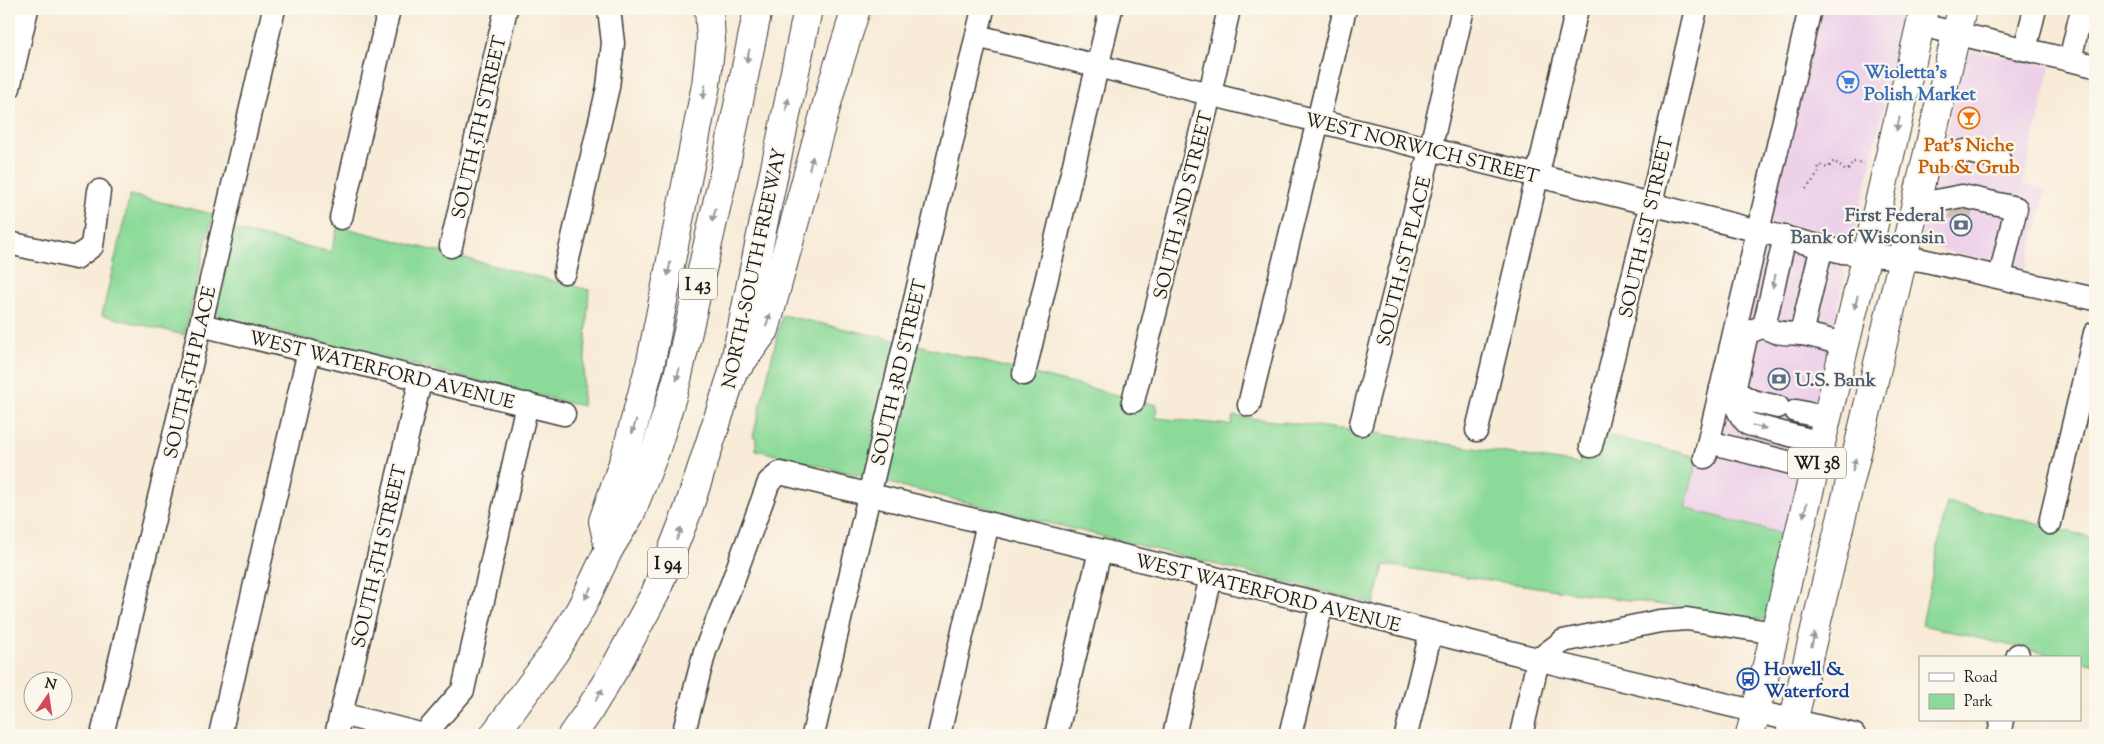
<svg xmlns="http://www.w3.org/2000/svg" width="2104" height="744" viewBox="0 0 2104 744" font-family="'Sorts Mill Goudy',serif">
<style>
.built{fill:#edd1e9}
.green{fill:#8cda99;stroke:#547b5a}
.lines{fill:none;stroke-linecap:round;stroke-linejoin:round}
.minor-tunnel{stroke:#ccc2b2;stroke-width:22;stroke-dasharray:22 11;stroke-linecap:butt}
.minor-casing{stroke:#3d3b38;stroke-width:25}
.major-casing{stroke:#3d3b38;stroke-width:30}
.highway-casing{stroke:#3d3b38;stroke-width:30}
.path{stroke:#3d3b38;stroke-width:2.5;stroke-dasharray:1 4;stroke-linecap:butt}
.minor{stroke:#fff;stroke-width:22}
.major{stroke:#fff;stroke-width:28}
.highway{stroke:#fff;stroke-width:28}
.oneway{fill:#999}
.labels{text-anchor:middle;stroke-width:4.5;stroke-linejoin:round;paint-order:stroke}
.shield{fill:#fbf7ec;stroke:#5f5e5a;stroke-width:1}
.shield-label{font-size:18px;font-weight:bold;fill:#1c1c1c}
.shop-label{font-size:19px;font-weight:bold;fill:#366cbe;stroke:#fbf7ec;text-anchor:start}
.street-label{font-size:19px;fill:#1c1c1c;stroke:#fbf7ec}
.food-label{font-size:19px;font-weight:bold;fill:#c56008;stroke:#fbf7ec}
.service-label{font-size:19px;font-weight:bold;fill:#4e5e75;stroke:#fbf7ec;text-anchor:end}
.transit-label{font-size:19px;font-weight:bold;fill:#164399;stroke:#fbf7ec;text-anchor:start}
</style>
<rect width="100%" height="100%" fill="#fbf7ec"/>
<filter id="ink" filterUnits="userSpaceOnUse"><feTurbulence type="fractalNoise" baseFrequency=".02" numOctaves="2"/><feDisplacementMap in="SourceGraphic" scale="10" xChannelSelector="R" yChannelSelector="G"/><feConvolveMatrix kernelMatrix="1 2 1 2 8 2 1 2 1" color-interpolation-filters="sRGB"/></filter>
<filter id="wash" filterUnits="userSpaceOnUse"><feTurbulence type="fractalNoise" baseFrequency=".0096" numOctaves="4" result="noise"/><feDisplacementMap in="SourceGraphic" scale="20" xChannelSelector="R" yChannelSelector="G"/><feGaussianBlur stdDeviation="1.12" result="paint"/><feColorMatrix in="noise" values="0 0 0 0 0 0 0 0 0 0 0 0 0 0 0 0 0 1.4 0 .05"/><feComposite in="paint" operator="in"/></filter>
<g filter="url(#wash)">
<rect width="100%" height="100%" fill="#f8ebd7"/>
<!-- built -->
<g class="built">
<path d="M1817,9H1906L1855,232L1850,239L1845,241L1767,222Z"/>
<path d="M1972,50L2051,66L2023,184L2046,190L2026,269L1930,247L1926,245L1921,238L1964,56Z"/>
<path d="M1764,244L1838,262L1843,265L1845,275L1786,535L1685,508L1698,457Z"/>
</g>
<!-- green -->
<g class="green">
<path d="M130,195L213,214L184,335L102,315Z"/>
<path d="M338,226L589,290L582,406L220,318L214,309L230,229L331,252Z"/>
<path d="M782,315L918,345L1157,405L1156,418L1231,425L1233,416L1374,433L1579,464L1586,430L1698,457L1685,508L1786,535L1766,620L1384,565L1374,604L756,450V438L753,437Z"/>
<path d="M1947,502L2095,538V665L2080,661V658H2064L1922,625Z"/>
</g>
</g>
<g filter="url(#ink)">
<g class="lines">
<!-- minor-tunnel -->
<path class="minor-tunnel" d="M1951,207L1980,214"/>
<!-- minor casing -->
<g class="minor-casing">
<g id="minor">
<path d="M1921,25L2095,66"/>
<path d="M977,36L1843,252L1922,260L2095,299"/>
<path d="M2025,49L2035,9"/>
<path d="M2070,60L2082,9"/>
<path d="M9,88L27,9"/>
<path d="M1928,153L1946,156L1965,151L1999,159"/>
<path d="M1936,201L1962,196L2016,208L2000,277"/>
<path d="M341,218L389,9"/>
<path d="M9,243L76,258L92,246L99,191"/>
<path d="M451,246L506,9"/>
<path d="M565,272L608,87L613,43L609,9"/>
<path d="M201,325L564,414"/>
<path d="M1764,326L1747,333L1734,391L1752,401L1778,407"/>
<path d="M1764,326L1785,237"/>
<path d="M1764,326C1774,335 1790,333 1802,334C1817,336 1831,341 1845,345"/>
<path d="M1801,334L1822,246"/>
<path d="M1024,374L1111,9"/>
<path d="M1721,388L1734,391C1735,405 1738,414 1748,424L1821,443"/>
<path d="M1133,401L1206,111L1229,9"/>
<path d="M1249,405L1345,9"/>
<path d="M1796,411L1827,418"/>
<path d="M1361,424L1426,167L1463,9"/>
<path d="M1477,430L1577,9"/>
<path d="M1709,442L1815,469"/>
<path d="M1591,446L1651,204L1696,9"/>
<path d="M1705,457L1810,9"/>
<path d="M2050,523L2095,333"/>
<path d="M2017,658L2018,655"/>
<path d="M1538,660L1563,641L1660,621L1687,619L1775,633"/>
<path d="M341,714L424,735L463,690L527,404"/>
<path d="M102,735L197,340L274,9"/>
<path d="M220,735L309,351"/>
<path d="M336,735L421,378"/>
<path d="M683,735L705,651L732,583L769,482L780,473L1322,604L1557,664L1854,735"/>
<path d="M813,735L983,9"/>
<path d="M939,735L988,523"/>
<path d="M1056,735L1100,551"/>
<path d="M1174,735L1211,577"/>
<path d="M1290,735L1322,604"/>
<path d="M1406,735L1431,632"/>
<path d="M1521,735L1538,660"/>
<path d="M1999,735L2002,720"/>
</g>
</g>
<!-- major casing -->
<g class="major-casing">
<g id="major">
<path d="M1750,735L1867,254L1924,9"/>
<path d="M1790,735L1962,9"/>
</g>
</g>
<!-- highway casing -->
<g class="highway-casing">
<g id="highway">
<path d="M740,364L765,330L833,82L856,9"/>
<path d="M609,549L603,521L625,457L651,361L706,85L711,40L709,9"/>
<path d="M494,735L554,653L581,608L609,549L630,515L656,449L677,380L726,164L758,9"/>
<path d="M572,735L587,714L615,668L655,594L688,510L732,375L808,9"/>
</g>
</g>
<!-- path -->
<path class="path" d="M1806,189L1818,174L1819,165L1828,168L1834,161L1846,171L1849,169L1853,162L1864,163"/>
<!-- minor -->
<use href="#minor" class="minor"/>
<!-- major -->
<use href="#major" class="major"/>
<!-- highway -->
<use href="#highway" class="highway"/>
</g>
<!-- one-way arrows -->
<defs><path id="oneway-solid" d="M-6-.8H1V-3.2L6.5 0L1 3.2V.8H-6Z" transform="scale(1.25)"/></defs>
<g class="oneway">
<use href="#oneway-solid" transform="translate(748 56) rotate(102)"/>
<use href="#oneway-solid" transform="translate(704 92) rotate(101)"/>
<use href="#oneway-solid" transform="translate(787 105) rotate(-78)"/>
<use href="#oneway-solid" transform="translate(1898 124) rotate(103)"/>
<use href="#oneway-solid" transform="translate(811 163) rotate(-75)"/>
<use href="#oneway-solid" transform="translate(714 215) rotate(103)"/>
<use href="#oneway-solid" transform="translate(669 269) rotate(101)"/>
<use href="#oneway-solid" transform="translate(1774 281) rotate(103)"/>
<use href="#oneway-solid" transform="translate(1856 302) rotate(104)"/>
<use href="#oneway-solid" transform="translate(768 320) rotate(-72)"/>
<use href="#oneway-solid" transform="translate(678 374) rotate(103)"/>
<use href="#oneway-solid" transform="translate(634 427) rotate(107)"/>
<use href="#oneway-solid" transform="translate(1759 427) rotate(14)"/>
<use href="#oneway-solid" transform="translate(1854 465) rotate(-77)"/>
<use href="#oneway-solid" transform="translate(1805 510) rotate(104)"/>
<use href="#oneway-solid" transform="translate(679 534) rotate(-69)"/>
<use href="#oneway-solid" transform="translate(588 593) rotate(116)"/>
<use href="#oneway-solid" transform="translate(1813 640) rotate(-77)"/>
<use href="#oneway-solid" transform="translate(599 695) rotate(-59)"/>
</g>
</g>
<!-- icons -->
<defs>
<g id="supermarket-ring" transform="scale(1.125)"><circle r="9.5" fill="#fbf7ec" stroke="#3f7fe0" stroke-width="1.5"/><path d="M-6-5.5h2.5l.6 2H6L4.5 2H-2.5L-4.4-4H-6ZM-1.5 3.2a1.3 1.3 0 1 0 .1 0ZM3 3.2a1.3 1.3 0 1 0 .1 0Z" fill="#3f7fe0"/></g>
<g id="bar-ring" transform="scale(1.125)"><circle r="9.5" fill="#fbf7ec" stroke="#e8710a" stroke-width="1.5"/><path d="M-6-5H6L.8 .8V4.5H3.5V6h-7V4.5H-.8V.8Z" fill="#e8710a"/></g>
<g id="bank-ring" transform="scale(1.125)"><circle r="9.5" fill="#fbf7ec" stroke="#5c6f8a" stroke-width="1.5"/><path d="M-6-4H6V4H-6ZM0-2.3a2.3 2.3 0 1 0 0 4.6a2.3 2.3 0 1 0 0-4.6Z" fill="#5c6f8a"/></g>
<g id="bus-ring" transform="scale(1.125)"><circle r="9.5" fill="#fbf7ec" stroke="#1a4fb4" stroke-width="1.5"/><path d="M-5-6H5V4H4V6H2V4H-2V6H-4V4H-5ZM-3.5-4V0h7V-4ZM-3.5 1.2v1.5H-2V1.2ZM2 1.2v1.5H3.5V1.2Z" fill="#1a4fb4"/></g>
</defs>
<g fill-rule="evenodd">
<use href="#supermarket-ring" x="1848" y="82"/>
<use href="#bar-ring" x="1969" y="118"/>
<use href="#bank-ring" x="1961" y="225"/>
<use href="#bank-ring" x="1779" y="379"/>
<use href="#bus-ring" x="1748" y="679"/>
</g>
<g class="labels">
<!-- shield labels -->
<g class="shield">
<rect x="679" y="268.5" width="38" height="31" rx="4"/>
<rect x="1788" y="447.5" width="58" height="31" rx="4"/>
<rect x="648" y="547.5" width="40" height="31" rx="4"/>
</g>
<g class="shield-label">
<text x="698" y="290">I 43</text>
<text x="1817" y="469">WI 38</text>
<text x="668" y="569">I 94</text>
</g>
<!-- shop labels -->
<g class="shop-label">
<text x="1864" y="78">Wioletta's<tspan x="1864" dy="22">Polish Market</tspan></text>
</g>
<!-- street labels -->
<g class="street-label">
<text transform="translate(478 127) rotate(-77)" y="7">SOUTH 5TH STREET</text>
<text transform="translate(1422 147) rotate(14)" y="7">WEST NORWICH STREET</text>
<text transform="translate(1182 205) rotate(-76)" y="7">SOUTH 2ND STREET</text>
<text transform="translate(1645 227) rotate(-77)" y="7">SOUTH 1ST STREET</text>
<text transform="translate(1403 261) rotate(-76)" y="7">SOUTH 1ST PLACE</text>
<text transform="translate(753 268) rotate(-78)" y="7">NORTH-SOUTH FREEWAY</text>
<text transform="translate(382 369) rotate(14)" y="7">WEST WATERFORD AVENUE</text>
<text transform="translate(189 372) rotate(-77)" y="7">SOUTH 5TH PLACE</text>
<text transform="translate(898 372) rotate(-77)" y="7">SOUTH 3RD STREET</text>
<text transform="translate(378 556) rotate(-77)" y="7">SOUTH 5TH STREET</text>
<text transform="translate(1268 592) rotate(14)" y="7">WEST WATERFORD AVENUE</text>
</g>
<!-- food labels -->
<g class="food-label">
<text x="1969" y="151">Pat's Niche<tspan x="1969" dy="22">Pub &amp; Grub</tspan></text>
</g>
<!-- service labels -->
<g class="service-label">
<text x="1945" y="221">First Federal<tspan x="1945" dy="22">Bank of Wisconsin</tspan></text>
<text x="1795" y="386" text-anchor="start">U.S. Bank</text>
</g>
<!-- transit labels -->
<g class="transit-label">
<text x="1764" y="675">Howell &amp;<tspan x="1764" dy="22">Waterford</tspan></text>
</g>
</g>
<!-- margin -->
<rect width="2104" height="744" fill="none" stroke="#fbf7ec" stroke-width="30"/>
<!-- legend -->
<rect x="1919" y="656" width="162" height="65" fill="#fbf7ec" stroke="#a29f99"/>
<rect x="1929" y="673" width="25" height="8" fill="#ffffff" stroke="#a29f99"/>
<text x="1964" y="682" font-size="15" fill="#1c1c1c">Road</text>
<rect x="1929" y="694" width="25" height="15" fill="#8cda99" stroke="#a29f99"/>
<text x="1964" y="706" font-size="15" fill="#1c1c1c">Park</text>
<!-- north arrow -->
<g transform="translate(48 696) rotate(13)"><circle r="24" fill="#fbf7ec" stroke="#a29f99"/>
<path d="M0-4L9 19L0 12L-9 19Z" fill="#d1495b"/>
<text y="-8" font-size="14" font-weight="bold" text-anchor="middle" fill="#1c1c1c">N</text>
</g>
</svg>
